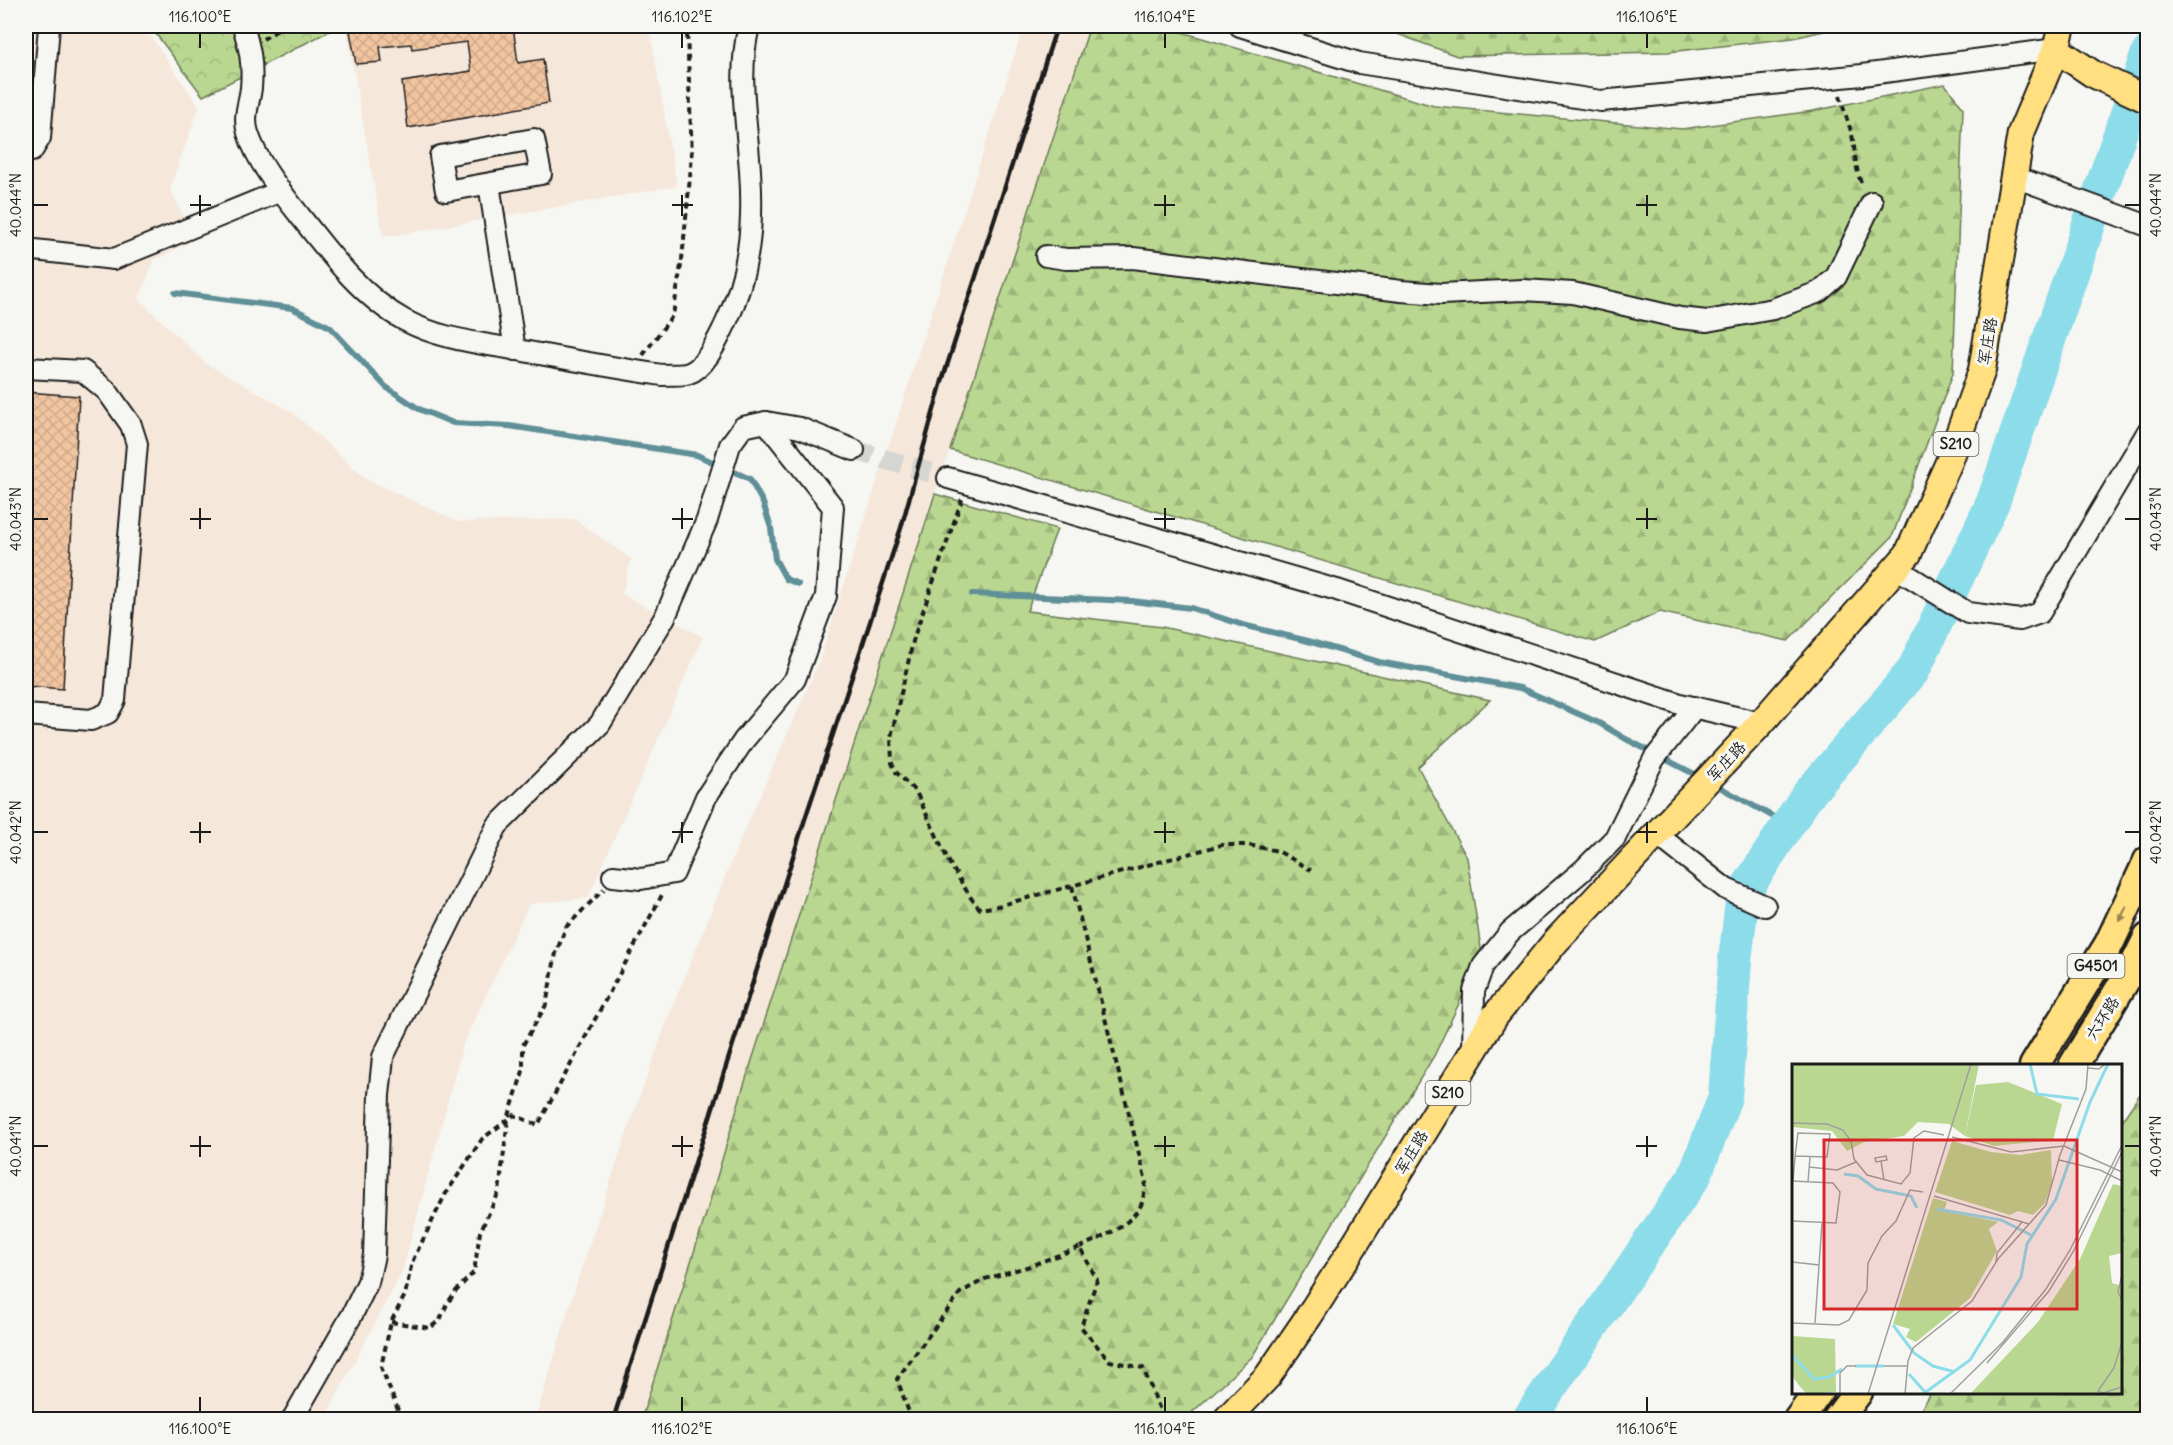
<svg xmlns="http://www.w3.org/2000/svg" width="2173" height="1445" viewBox="0 0 2173 1445" font-family="Delius,'LXGW WenKai TC',sans-serif">
<style>
.built{fill:#f5e7da}
.forest{fill:url(#forest-firs);stroke:#6a7a56;stroke-width:1.5}
.park{fill:url(#park-crowns);stroke:#6a7a56;stroke-width:1.5}
.lines{fill:none;stroke-linecap:round;stroke-linejoin:round}
.stream{stroke:#5f8f97;stroke-width:6}
.river{stroke:#8cdce9;stroke-width:34}
.building{fill:url(#building-cross-hatch);stroke:#1c1c1c;stroke-width:1.5}
.minor-tunnel{stroke:#d5d5d2;stroke-width:20;stroke-dasharray:20 10;stroke-linecap:butt}
.minor-casing{stroke:#1c1c1c;stroke-width:24}
.major-casing{stroke:#1c1c1c;stroke-width:30}
.highway-casing{stroke:#1c1c1c;stroke-width:33}
.path{stroke:#1c1c1c;stroke-width:4;stroke-dasharray:6 4.5;stroke-linecap:butt}
.minor{stroke:#f6f6f2;stroke-width:20}
.major{stroke:#ffdf80;stroke-width:26}
.highway{stroke:#ffdf80;stroke-width:28}
.rail{stroke:#1c1c1c;stroke-width:4.5}
.oneway{fill:#998753}
.ticks{fill:none;stroke:#1c1c1c;stroke-width:2}
.labels{text-anchor:middle;stroke-width:6;stroke-linejoin:round;paint-order:stroke}
.shield{fill:#f6f6f2;stroke:#5d5d5c;stroke-width:1.5}
.shield-label{font-size:15px;font-weight:bold;fill:#1c1c1c}
.street-label{font-size:16px;fill:#1c1c1c;stroke:#f6f6f2}
.inset-river{fill:none;stroke:#8cdce9;stroke-width:3}
.inset-road{fill:none;stroke:#9f9f9c;stroke-width:1.5}
.view{fill:#d62828;fill-opacity:0.15;stroke:#d62828;stroke-width:3}
.inset-edge{fill:none;stroke:#1c1c1c;stroke-width:3}
.neatline{fill:none;stroke:#1c1c1c;stroke-width:2}
.ticks-label{font-size:15px;text-anchor:middle;fill:#1c1c1c}
</style>
<defs>
<pattern id="forest-firs" width="22" height="20" patternUnits="userSpaceOnUse" patternTransform="scale(1.5)"><rect width="22" height="20" fill="#b9d790"/><path d="M5 1l3.5 6h-7zM16 11l3.5 6h-7z" fill="#9eb87c"/></pattern>
<pattern id="park-crowns" width="20" height="18" patternUnits="userSpaceOnUse" patternTransform="scale(1.5)"><rect width="20" height="18" fill="#b9d790"/><path d="M2 6a3 3 0 1 1 6 0M12 15a3 3 0 1 1 6 0" fill="none" stroke="#9eb87c"/></pattern>
<pattern id="building-cross-hatch" width="8" height="8" patternUnits="userSpaceOnUse" patternTransform="scale(1.5)"><rect width="8" height="8" fill="#f2c5a1"/><path d="M0 0l8 8M0 8l8-8" fill="none" stroke="#cfa98a"/></pattern>
</defs>
<rect width="100%" height="100%" fill="#f6f6f2"/>
<filter id="ink" filterUnits="userSpaceOnUse"><feTurbulence type="fractalNoise" baseFrequency=".0167" numOctaves="2"/><feDisplacementMap in="SourceGraphic" scale="12" xChannelSelector="R" yChannelSelector="G"/><feConvolveMatrix kernelMatrix="1 2 1 2 8 2 1 2 1" color-interpolation-filters="sRGB"/></filter>
<g filter="url(#ink)">
<!-- built -->
<g class="built">
<path d="M26,26H144L199,107L170,188L194,240L154,260L139,299L205,363L292,412L366,479L459,522L574,519L631,559L622,594L703,637L588,898L529,904L463,1044L402,1272L324,1419H26Z"/>
<path d="M346,26H649L677,186L383,237Z"/>
<path d="M1024,26H1090L935,494L743,1088L707,1211L641,1419L535,1420L578,1279L627,1132L667,1021L736,850L819,662Z"/>
</g>
<!-- forest -->
<g class="forest">
<path d="M1090,26H1161L1434,106L1682,129L1813,111L1945,84L1963,108L1953,373L1892,537L1788,641L1660,612L1595,642L950,450Z"/>
<path d="M1376,26H1846L1793,38L1668,52L1457,56Z"/>
<path d="M935,494L1057,529L1027,611L1162,627L1490,700L1418,767L1467,858L1482,955L1434,1056L1252,1357L1185,1419L641,1420L707,1211L743,1088Z"/>
<path d="M2147,1084V1419H1915L1931,1393L2120,1392L2121,1122Z"/>
</g>
<!-- park -->
<path class="park" d="M150,26H339L203,96Z"/>
<g class="lines">
<!-- stream -->
<g class="stream">
<path d="M175,293L292,308L330,327L386,387L419,409L453,423L509,426L697,455L750,479L763,503L771,528L775,559L786,579L798,584"/>
<path d="M972,594L1132,601L1191,608L1243,625L1308,641L1379,662L1520,688L1599,723L1626,739L1702,778"/>
<path d="M1714,784L1788,825"/>
</g>
<!-- river -->
<path class="river" d="M1528,1420L1694,1177L1725,1097L1735,960L1743,894L1806,797L1913,671L1993,502L2148,53"/>
</g>
<!-- building -->
<g class="building">
<path d="M349,26H513L518,63L543,59L549,103L408,128L402,82L471,71L467,42L412,49L411,44L380,47L382,62L356,64Z"/>
<path d="M26,392L79,396L63,689L26,686Z"/>
</g>
<g class="lines">
<!-- minor-tunnel -->
<path class="minor-tunnel" d="M854,450L948,478"/>
<!-- minor casing -->
<g class="minor-casing">
<g id="minor">
<path d="M243,26C250,49 253,63 251,88C249,104 243,117 248,133C258,165 284,195 304,221C332,257 364,298 404,320C439,339 480,343 518,350C566,359 614,368 662,375C670,374 682,376 689,373C705,368 717,341 724,327C749,277 754,226 750,171C747,122 737,74 749,26"/>
<path d="M1240,26L1359,63L1601,101L1862,75L2056,49"/>
<path d="M534,139L541,174L446,191L440,156Z"/>
<path d="M26,152L32,151L40,138L49,26"/>
<path d="M2012,176L2148,226"/>
<path d="M489,184L515,350"/>
<path d="M26,249L114,259L281,191"/>
<path d="M1046,256L1066,259L1133,258L1401,291L1441,294L1523,290L1573,293L1680,318L1707,321L1773,309L1819,292L1836,277L1872,202"/>
<path d="M26,368L83,371L107,391L131,425L137,444L115,700L108,713L91,720L26,715"/>
<path d="M948,478L1337,590L1680,704L1761,723"/>
<path d="M1896,568L1968,613L2020,620L2040,613L2148,431"/>
<path d="M1655,833L1726,889L1765,906"/>
<path d="M613,876L641,879L674,873L706,797L744,740L795,679L826,596L833,507L766,422"/>
<path d="M1473,1052L1474,991L1483,966L1510,932L1582,871L1615,838L1654,759L1695,707"/>
<path d="M292,1420L352,1315L368,1282L374,1255L379,1095L383,1057L497,826L600,724L665,617L707,520L730,445L743,427L766,422L800,428L854,450"/>
</g>
</g>
<!-- major casing -->
<g class="major-casing">
<g id="major">
<path d="M2056,49L2093,74L2148,100"/>
<path d="M1226,1420L1268,1376L1309,1316L1357,1241L1495,1016L1556,941L1761,723L1908,554L1949,462L1982,370L2021,133L2056,49L2062,26"/>
</g>
</g>
<!-- highway casing -->
<g class="highway-casing">
<g id="highway">
<path d="M2034,1066L2109,944L2148,861"/>
<path d="M2073,1066L2135,964L2148,938"/>
<path d="M1798,1420L1818,1392"/>
<path d="M1837,1420L1858,1392"/>
</g>
</g>
<!-- path -->
<g class="path">
<path d="M263,39L284,26"/>
<path d="M1840,95C1843,108 1847,119 1851,131C1856,149 1854,170 1863,186"/>
<path d="M643,355L673,315L682,259L692,156L687,32L685,26"/>
<path d="M962,499L914,637L891,737L892,763L896,772L916,792L950,864L971,898L980,909L998,906L1221,845H1248L1278,851L1311,870"/>
<path d="M1072,886L1146,1182C1144,1189 1144,1199 1141,1205C1128,1228 1102,1237 1080,1247"/>
<path d="M391,1322L430,1328L440,1320L447,1304L456,1291L474,1272L480,1232L499,1192L508,1119L523,1071V1045L546,1005L556,953L566,927L604,889"/>
<path d="M402,1420L381,1367L391,1322L405,1295L412,1262L445,1195L482,1139L514,1115L538,1125L662,895"/>
<path d="M909,1420L911,1418L897,1379L960,1293L985,1279L1030,1266L1080,1247L1097,1280L1081,1327L1110,1361L1143,1368L1160,1410L1156,1420"/>
</g>
<!-- minor -->
<use href="#minor" class="minor"/>
<!-- major -->
<use href="#major" class="major"/>
<!-- highway -->
<use href="#highway" class="highway"/>
<!-- rail -->
<path class="rail" d="M613,1420L805,819L901,528L942,381L1057,26"/>
</g>
<!-- one-way arrows -->
<defs><path id="oneway-solid" d="M-6-.8H1V-3.2L6.5 0L1 3.2V.8H-6Z" transform="scale(1.5)"/></defs>
<use class="oneway" href="#oneway-solid" transform="translate(2123 914) rotate(115)"/>
</g>
<!-- ticks -->
<path class="ticks" d="M200,33V48M682,33V48M1165,33V48M1647,33V48M200,195V216M682,195V216M1165,195V216M1647,195V216M33,205H48M190,205H211M672,205H693M1154,205H1175M1636,205H1657M2125,205H2140M200,508V529M682,508V529M1165,508V529M1647,508V529M33,519H48M190,519H211M672,519H693M1154,519H1175M1636,519H1657M2125,519H2140M200,822V843M682,822V843M1165,822V843M1647,822V843M33,832H48M190,832H211M672,832H693M1154,832H1175M1636,832H1657M2125,832H2140M200,1136V1157M682,1136V1157M1165,1136V1157M1647,1136V1157M33,1146H48M190,1146H211M672,1146H693M1154,1146H1175M1636,1146H1657M2125,1146H2140M200,1397V1412M682,1397V1412M1165,1397V1412M1647,1397V1412"/>
<g class="labels">
<!-- shield labels -->
<g class="shield">
<rect x="1933.5" y="432" width="45" height="24" rx="4.5"/>
<rect x="2067.5" y="954" width="57" height="24" rx="4.5"/>
<rect x="1425.5" y="1081" width="45" height="24" rx="4.5"/>
</g>
<g class="shield-label">
<text x="1956" y="449">S210</text>
<text x="2096" y="971">G4501</text>
<text x="1448" y="1098">S210</text>
</g>
<!-- street labels -->
<g class="street-label">
<text transform="translate(1987 341) rotate(-81)" y="6">军庄路</text>
<text transform="translate(1726 761) rotate(-47)" y="6">军庄路</text>
<text transform="translate(2102 1018) rotate(-58)" y="6">六环路</text>
<text transform="translate(1411 1152) rotate(-59)" y="6">军庄路</text>
</g>
</g>
<!-- overview -->
<g transform="translate(1792 1064)">
<rect width="330" height="330" fill="#f6f6f2"/>
<path d="M216,18L270,40L261,76L202,82L173,72L184,21ZM160,77L199,88L228,91L259,86L260,119L253,139L241,151L226,147L218,151L143,128ZM321,120L330,122V189L317,192L320,219L330,222V330H178L246,258L288,195ZM141,134L155,138L152,147L206,158L197,165L205,187L178,234L124,278L114,273L118,265L101,260ZM0,272L43,275L44,328L15,330L10,325L0,312Z" fill="#b9d790"/>
<path d="M0,0H187L173,72L157,60L126,58L112,72L72,78L55,87L40,67L0,63Z" fill="#b9d790"/>
<path class="inset-river" d="M238,0L245,30L287,35M52,110L66,112L84,125L119,132L125,144M145,145L209,156L241,172M101,261L122,289L141,302L163,308M0,291L22,315L37,313L50,305M63,302H92M117,310L133,328M131,330L178,296L229,213L235,180L264,135L298,38L316,0"/>
<path class="inset-road" d="M296,4L307,5L313,0M0,59L35,60L51,66L59,77L62,95L75,111L109,120L118,109L122,74L132,67L152,71M160,73L219,88L272,82M272,82L330,108M94,92L95,96L84,98L83,94ZM267,96L308,106L330,117M89,97L92,116M17,103L45,106L64,98M0,117L41,119L48,128L44,159L0,157M1,117L3,94V92L6,69L38,70L35,93L3,92M16,118L18,93M142,132L237,160M0,198L27,201L23,259M204,198L205,189L230,158M27,201L30,159M330,211L326,228L330,236M0,259L47,261L57,256L75,226L76,199L90,172L104,157L118,126L131,128M330,278L322,304L306,327L311,329L330,323M195,299L257,227L281,188L330,88M92,302H115M48,330V309L55,302H64M76,330L179,0M113,330L116,297L121,284L180,237L206,195L254,141L268,91L294,25L296,0M158,330L211,278L254,225L278,186L330,81"/>
<path class="view" d="M32,76H285V245H32Z"/>
<rect width="330" height="330" class="inset-edge"/>
</g>
<!-- margin -->
<rect width="2173" height="1445" fill="none" stroke="#f6f6f2" stroke-width="66"/>
<rect x="33" y="33" width="2107" height="1379" class="neatline"/>
<g class="ticks-label">
<text x="200" y="22">116.100°E</text>
<text x="682" y="22">116.102°E</text>
<text x="1165" y="22">116.104°E</text>
<text x="1647" y="22">116.106°E</text>
<text transform="translate(16 205) rotate(-90)" y="5">40.044°N</text>
<text transform="translate(2156 205) rotate(-90)" y="5">40.044°N</text>
<text transform="translate(16 519) rotate(-90)" y="5">40.043°N</text>
<text transform="translate(2156 519) rotate(-90)" y="5">40.043°N</text>
<text transform="translate(16 832) rotate(-90)" y="5">40.042°N</text>
<text transform="translate(2156 832) rotate(-90)" y="5">40.042°N</text>
<text transform="translate(16 1146) rotate(-90)" y="5">40.041°N</text>
<text transform="translate(2156 1146) rotate(-90)" y="5">40.041°N</text>
<text x="200" y="1434">116.100°E</text>
<text x="682" y="1434">116.102°E</text>
<text x="1165" y="1434">116.104°E</text>
<text x="1647" y="1434">116.106°E</text>
</g>
</svg>
